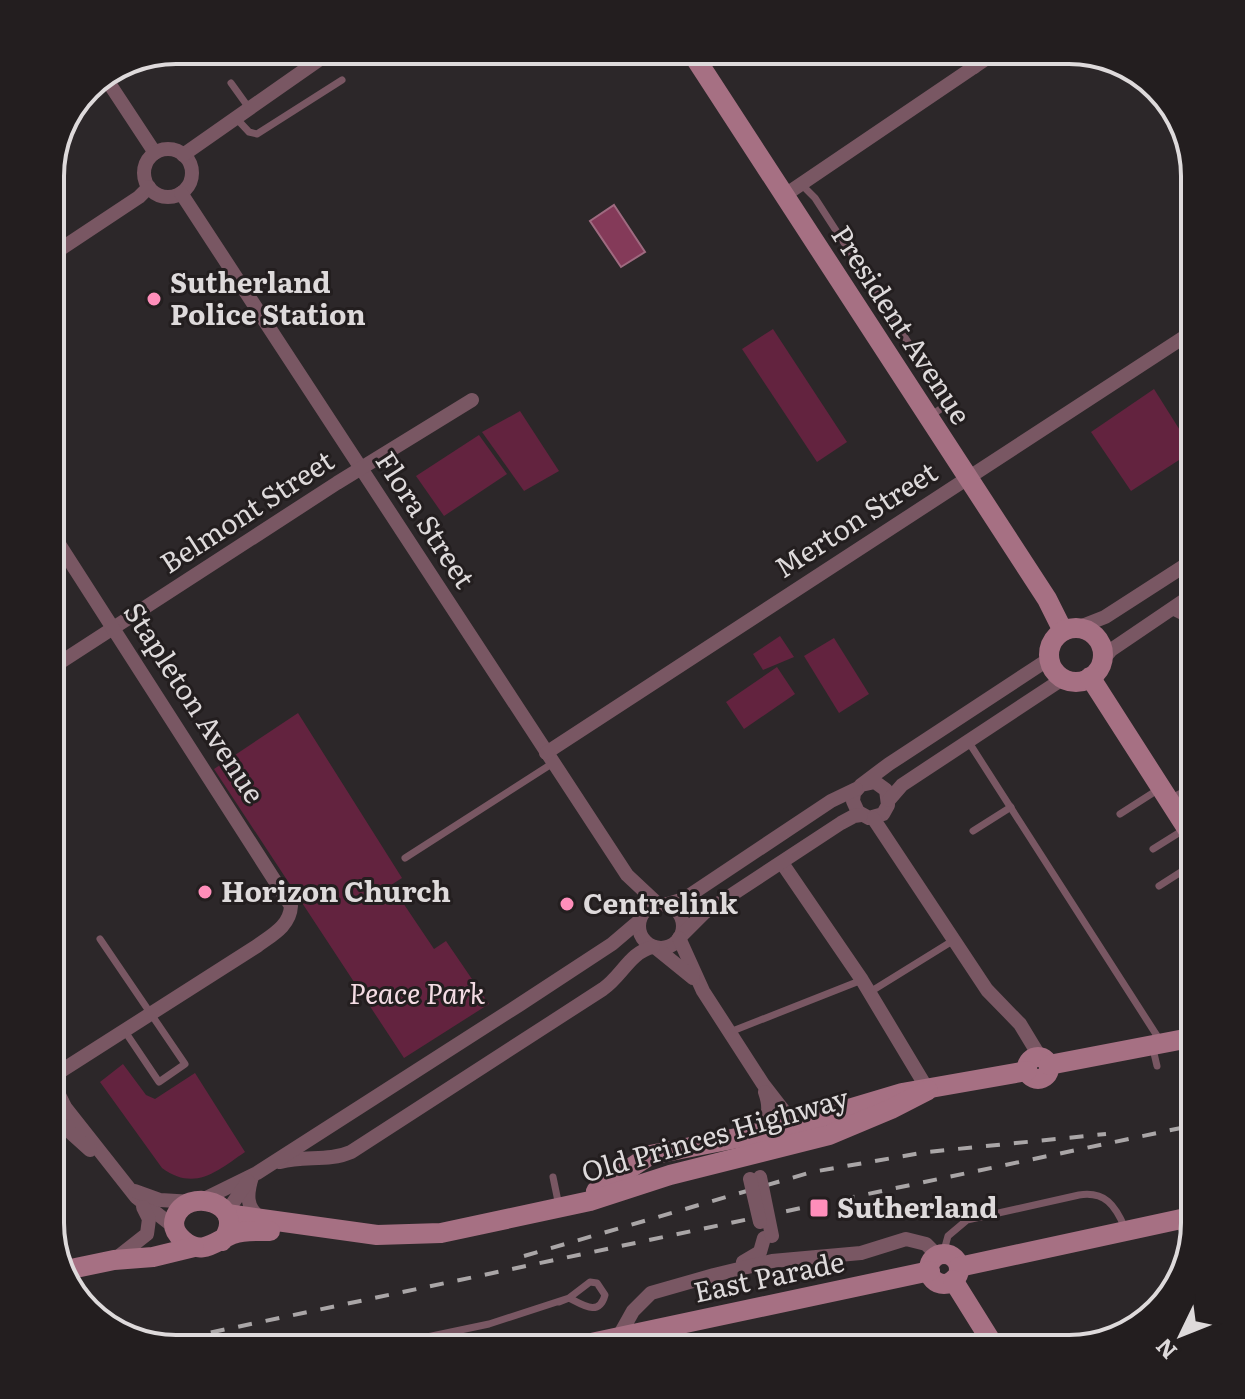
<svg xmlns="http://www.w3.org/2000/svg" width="1245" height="1399" viewBox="0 0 1245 1399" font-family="Literata,serif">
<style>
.green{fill:#63233f}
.water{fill:#843a59;stroke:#9f6a80;stroke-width:2}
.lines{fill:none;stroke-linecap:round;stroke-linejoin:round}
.lane{stroke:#795763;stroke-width:7}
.street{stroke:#795763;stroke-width:14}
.secondary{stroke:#a67083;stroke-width:20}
.rail{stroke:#aaa6a7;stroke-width:4;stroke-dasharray:14 14;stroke-linecap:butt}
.street-bridge{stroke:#795763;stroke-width:14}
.poi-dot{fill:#ff8eba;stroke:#231e1f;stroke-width:3}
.labels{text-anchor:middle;stroke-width:6;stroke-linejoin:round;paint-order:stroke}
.poi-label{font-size:28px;font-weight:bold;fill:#dedadb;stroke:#231e1f;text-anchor:start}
.street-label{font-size:28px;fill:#dedadb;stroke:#231e1f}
.park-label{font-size:28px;font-style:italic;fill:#f3dbe3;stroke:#231e1f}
.rim{fill:none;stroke:#dedadb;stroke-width:4}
</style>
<rect width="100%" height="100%" fill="#2c2729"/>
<!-- green -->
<g class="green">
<path d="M773,329L847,442L817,462L742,349Z"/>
<path d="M1154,389L1193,451L1131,491L1091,432Z"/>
<path d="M520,411L559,471L524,491L482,432Z"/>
<path d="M479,435L507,474L444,516L416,476Z"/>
<path d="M780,636L794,657L763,670L753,654Z"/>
<path d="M834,638L869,694L839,713L804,656Z"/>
<path d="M777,667L795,694L744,729L726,702Z"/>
<path d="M298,713L402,878L391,885L434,949L446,941L489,1004L404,1058L214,769Z"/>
<path d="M123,1064L146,1095L155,1099L195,1073L245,1152C217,1171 195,1192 162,1168L100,1082Z"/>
</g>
<!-- water -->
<path class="water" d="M614,205L645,252L621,267L590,221Z"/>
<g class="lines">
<!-- lane -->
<g class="lane">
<path d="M231,83L249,108"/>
<path d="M235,117L249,132L257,134L342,80"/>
<path d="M801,184L815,198L948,404L930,416"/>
<path d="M1171,611L1183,617L1195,632"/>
<path d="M968,741L1161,1042"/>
<path d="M1120,814L1159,789"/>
<path d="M973,831L1011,807"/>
<path d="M1153,849L1185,829"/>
<path d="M405,858L553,763"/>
<path d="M1159,886L1195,863"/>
<path d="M100,939L185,1064L159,1082L124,1030"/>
<path d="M870,992L954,940"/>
<path d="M730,1032L862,980"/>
<path d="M1153,1049L1157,1066"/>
<path d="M553,1177L559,1206"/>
<path d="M943,1254L948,1236L967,1220L1079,1195C1105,1191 1115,1205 1125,1228"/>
<path d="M370,1349L489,1324L569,1298C583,1305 599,1317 605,1295L597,1283L590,1282L569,1298L559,1302"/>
</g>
<!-- street -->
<g class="street">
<path d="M963,50L974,67"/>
<path d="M105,77L155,153"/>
<circle cx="168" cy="173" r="24"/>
<path d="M183,155L333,50"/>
<path d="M181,193L627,875L658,904"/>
<path d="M785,195L999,50"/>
<path d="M50,256L139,197L149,187"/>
<path d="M1077,628L1105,617L1195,559"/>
<path d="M1101,662L1111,650L1195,593"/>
<path d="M50,669L337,483L472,400"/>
<path d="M546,753L1195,330"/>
<path d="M861,785L875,782L886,790L888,805L883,814L869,818L858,812L853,801L854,793L861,785L889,764L1049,659"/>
<path d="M889,800L902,785L1064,678"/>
<path d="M1171,802L1195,790"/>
<path d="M873,818L987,990L1020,1024L1040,1057"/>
<path d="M782,863L862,980L928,1090"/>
<circle cx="661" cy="926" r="22"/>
<path d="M665,905L684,899L831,801L856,789"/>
<path d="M681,936L704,913L841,823L854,816L861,815"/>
<path d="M679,938L703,991L763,1084L787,1115L805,1121"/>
<path d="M656,948L693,978"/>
<path d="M50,1077L65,1107L136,1197L174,1227"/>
<path d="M50,1078L257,946C272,935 290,926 291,906L50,530"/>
<path d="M50,1114L90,1150"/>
<path d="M750,1134C768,1123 772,1112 765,1092"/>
<path d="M280,1162C304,1155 328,1162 351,1152L603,989C622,976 630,952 653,947"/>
<path d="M252,1177C247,1193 245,1208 261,1218"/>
<path d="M135,1191L160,1200L193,1202"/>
<path d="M200,1201L257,1173L519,1005L612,944L639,921"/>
<path d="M226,1213L248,1181"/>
<path d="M1181,1219L1191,1241"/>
<path d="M114,1260L147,1234L149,1219L143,1207"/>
<path d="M743,1262L760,1252L764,1238"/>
<path d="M619,1336L633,1311L651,1293L714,1275L772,1261L861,1253L906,1239L926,1244L937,1255"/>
</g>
<!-- secondary -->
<g class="secondary">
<path d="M690,50L1047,599L1063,631"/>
<circle cx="1076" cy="655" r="27"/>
<path d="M1090,677L1195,841"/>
<circle cx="1038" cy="1068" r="11"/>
<path d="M1049,1065L1195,1037"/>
<path d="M596,1191L650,1155L778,1130L902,1093L1027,1071"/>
<path d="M227,1214L377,1235L441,1233L590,1201L670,1175L829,1135L891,1109L928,1090"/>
<path d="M222,1241C250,1203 186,1185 175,1218C172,1227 176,1234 183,1240C202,1257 215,1241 233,1234C244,1230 259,1231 270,1231"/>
<circle cx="944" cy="1269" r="15"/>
<path d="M959,1267L1195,1216"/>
<path d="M66,1270L114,1260L153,1257L194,1247"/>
<path d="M953,1280L996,1349"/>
<path d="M563,1349L930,1271"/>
</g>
<!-- rail -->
<g class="rail">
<path d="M524,1256L812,1172L927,1152L1106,1134"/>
<path d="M156,1344L1195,1125"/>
</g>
<!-- street-bridge -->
<g class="street-bridge">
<path d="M760,1177L772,1236"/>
<path d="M750,1179L760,1222"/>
</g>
</g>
<!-- markers -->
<g class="poi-dot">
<circle cx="154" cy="299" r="8"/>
<circle cx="205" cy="892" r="8"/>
<circle cx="567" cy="904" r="8"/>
<rect x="809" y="1198" width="20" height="20" rx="4"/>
</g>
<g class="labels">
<!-- poi labels -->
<g class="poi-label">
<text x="170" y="293">Sutherland<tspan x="170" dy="32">Police Station</tspan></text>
<text x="221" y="902">Horizon Church</text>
<text x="583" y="914">Centrelink</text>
<text x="837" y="1218">Sutherland</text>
</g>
<!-- street labels -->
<g class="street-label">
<text transform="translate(901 325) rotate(57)" y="10">President Avenue</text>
<text transform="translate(247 512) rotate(-33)" y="10">Belmont Street</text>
<text transform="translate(425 520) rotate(57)" y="10">Flora Street</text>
<text transform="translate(856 520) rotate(-33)" y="10">Merton Street</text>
<text transform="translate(194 703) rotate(57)" y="10">Stapleton Avenue</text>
<text transform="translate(715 1135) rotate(-16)" y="10">Old Princes Highway</text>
<text transform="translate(769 1277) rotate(-12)" y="10">East Parade</text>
</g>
<!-- park labels -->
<g class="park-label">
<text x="417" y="1004">Peace Park</text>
</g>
</g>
<!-- crop -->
<path d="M0 0H1245V1399H0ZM176 64H1069A112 112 0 0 1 1181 176V1223A112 112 0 0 1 1069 1335H176A112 112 0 0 1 64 1223V176A112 112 0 0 1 176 64Z" fill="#231e1f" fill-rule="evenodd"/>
<path class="rim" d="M176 64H1069A112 112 0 0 1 1181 176V1223A112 112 0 0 1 1069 1335H176A112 112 0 0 1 64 1223V176A112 112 0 0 1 176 64Z"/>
<!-- north arrow -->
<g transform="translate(1181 1335) rotate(227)" stroke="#231e1f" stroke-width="6" paint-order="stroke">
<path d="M0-6L14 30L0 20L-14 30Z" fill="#dedadb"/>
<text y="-12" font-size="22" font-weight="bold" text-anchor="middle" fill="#dedadb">N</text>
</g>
</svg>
